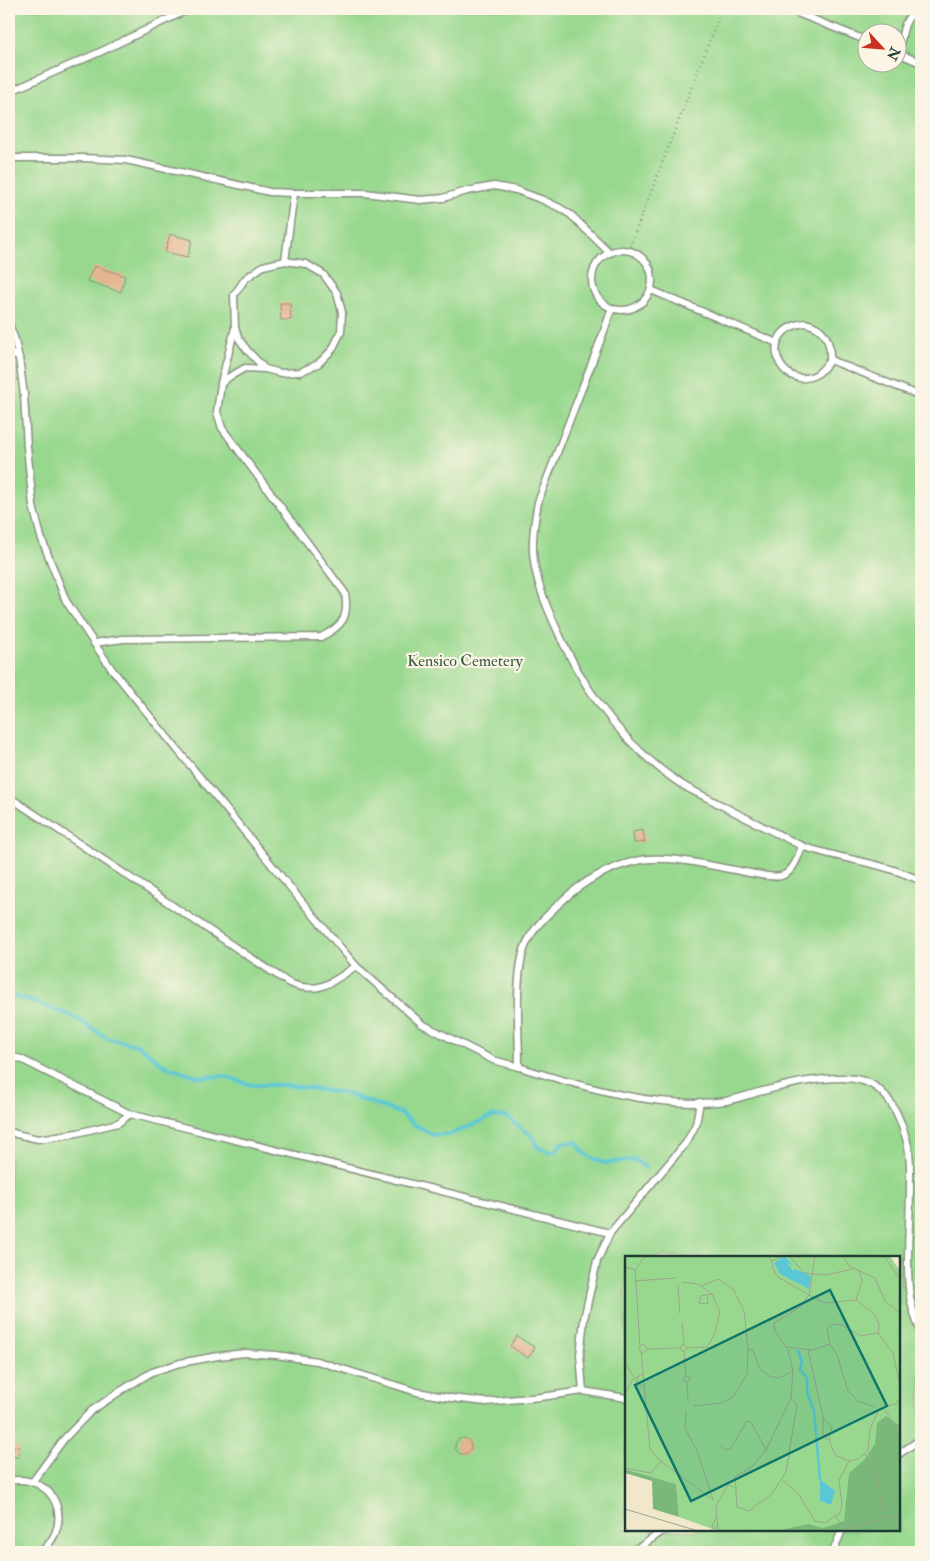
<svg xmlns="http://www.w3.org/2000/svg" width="930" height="1561" viewBox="0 0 930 1561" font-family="'IM FELL Double Pica',serif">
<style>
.green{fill:#98d88e;stroke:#5c8a61;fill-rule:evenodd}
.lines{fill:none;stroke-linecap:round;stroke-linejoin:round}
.stream{stroke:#5bc7d5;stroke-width:4}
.building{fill:#e5b490}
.lane-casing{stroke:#889280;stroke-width:9}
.path{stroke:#889280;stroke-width:2.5;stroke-dasharray:1 4;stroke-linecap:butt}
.lane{stroke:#fff;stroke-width:6}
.labels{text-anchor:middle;stroke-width:4.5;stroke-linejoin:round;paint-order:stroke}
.park-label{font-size:16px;fill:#375c46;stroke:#fcf5e5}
.inset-river{fill:none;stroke:#5bc7d5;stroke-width:2.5}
.inset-road{fill:none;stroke:#9da48f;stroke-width:1}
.view{fill:#0f766e;fill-opacity:0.15;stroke:#0f766e;stroke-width:2.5}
.inset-edge{fill:none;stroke:#1f3d34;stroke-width:2.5}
</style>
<rect width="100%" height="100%" fill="#fcf5e5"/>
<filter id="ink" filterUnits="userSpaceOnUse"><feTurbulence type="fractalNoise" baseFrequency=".02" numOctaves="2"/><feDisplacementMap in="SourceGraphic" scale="10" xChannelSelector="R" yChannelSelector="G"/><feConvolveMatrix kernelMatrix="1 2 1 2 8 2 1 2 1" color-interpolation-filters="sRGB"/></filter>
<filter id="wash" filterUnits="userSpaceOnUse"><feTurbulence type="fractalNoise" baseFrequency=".0096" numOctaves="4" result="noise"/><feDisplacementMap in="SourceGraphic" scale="20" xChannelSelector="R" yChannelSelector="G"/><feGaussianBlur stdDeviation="1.12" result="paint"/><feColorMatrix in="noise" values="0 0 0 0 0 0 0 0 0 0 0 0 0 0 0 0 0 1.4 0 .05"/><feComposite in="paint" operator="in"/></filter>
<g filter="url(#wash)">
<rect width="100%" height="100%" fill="#f1e8cc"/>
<!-- green -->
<path class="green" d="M9,9H921V1552H9ZM868,32H898V62H868ZM626,1257H899V1530H626Z"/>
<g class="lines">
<!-- stream -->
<path class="stream" d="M9,995L35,1002L76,1018L106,1038L138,1045L165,1066L200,1077L223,1076L252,1085H285L344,1093L400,1113L415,1125L433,1135L451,1134L493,1116L507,1117L533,1137L537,1147L550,1152L557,1150L561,1143L576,1142L586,1155L604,1163L635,1160L646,1168"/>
</g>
<g id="blocks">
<!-- building -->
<g class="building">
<path d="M170,234L192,240L188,257L165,252Z"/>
<path d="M94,266L125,276L121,292L87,281Z"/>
<path d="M280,303H290L291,320H281Z"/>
<path d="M643,830L645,842L634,843L633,832Z"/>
<path d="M517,1336L535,1348L528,1358L510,1346Z"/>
<circle cx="463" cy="1446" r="8"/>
<path d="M9,1446L20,1447L18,1457L9,1456Z"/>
</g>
</g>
</g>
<g filter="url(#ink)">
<use href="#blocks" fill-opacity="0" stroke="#889280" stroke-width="1"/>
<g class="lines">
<!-- lane casing -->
<g class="lane-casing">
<g id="lane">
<path d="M787,9L868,41"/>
<path d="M898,53L921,63"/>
<path d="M899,54C902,37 902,17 919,9"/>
<path d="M9,92L100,52L189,9"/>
<path d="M9,158H83L126,160L270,192L294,193H365L420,200L443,198L467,191L494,186L516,190L543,200L560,208L571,215L610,253"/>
<circle cx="622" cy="280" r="30"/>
<path d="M285,261L306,264L323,274L337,293L342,312L341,332L332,350L318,364L300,372L281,373L265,369L247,350L239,339L235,328L234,295L245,279L263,266Z"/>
<path d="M285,261L294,193"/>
<path d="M651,290L777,343"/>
<path d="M612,308L603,334L538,502C535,519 532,534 533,551C534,576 544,601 554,623C581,686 621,743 678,782C689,790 703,795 715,802C744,817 773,832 802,846C798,857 793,873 781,876C773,878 744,872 735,870C706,865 670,855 641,860C611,866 583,881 561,902C544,918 527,933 522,957C515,989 519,1033 519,1067C582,1087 661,1110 726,1101C737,1099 748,1095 759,1092C786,1085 833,1073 860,1080C886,1086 898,1111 905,1135C911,1152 910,1170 910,1187C910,1221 906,1255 909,1289C910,1304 915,1318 921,1332"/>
<path d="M805,323C825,327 831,341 830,360C826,365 822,371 817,374C781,395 753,330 805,323Z"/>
<path d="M9,324L14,337L19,358"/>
<path d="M9,352L19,358L24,395L27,447L33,506L41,537L66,601L94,643L123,639L321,637C343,626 349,617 345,593L222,428L217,412L221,384L229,377L245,368L265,369"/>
<path d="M830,360L921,396"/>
<path d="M221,383L235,328"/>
<path d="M94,643L111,668L131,693L298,897L356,966L422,1024L493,1060L519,1067"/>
<path d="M9,797L289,983C319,995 331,983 356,966"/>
<path d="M802,846C842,860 883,862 921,881"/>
<path d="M9,1056L21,1059L130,1114L610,1233"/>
<path d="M9,1131L16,1134L38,1139L77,1133L118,1123L130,1114"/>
<path d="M583,1391L626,1398"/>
<path d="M899,1454L921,1439"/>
<path d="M9,1481C55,1473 76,1522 41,1552"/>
<path d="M33,1481L64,1439L91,1411L122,1390L152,1372L180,1363L218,1356L245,1353L276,1355L317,1361L417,1392L451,1398L486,1402L541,1397L583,1391L580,1355L584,1319L597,1261L610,1233L686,1143L696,1124L700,1102"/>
<path d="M629,1552L643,1545L664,1530"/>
<path d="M833,1552L842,1530"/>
</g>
</g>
<!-- path -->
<path class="path" d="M628,251L722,9"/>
<!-- lane -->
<use href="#lane" class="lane"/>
</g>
</g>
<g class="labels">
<!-- park labels -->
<g class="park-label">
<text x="465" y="666">Kensico Cemetery</text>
</g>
</g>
<!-- overview -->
<g transform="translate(625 1256)">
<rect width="275" height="275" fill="#f1e8cc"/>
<path d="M0,0H265L275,15V275H93L54,261L51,228L0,213Z" fill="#98d88e"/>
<path d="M261,160L275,170V275H151L183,268L198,272L219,265L224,217L239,204L250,188L252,167ZM0,213L51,228L54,261L28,253L27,225L0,217Z" fill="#7ab879"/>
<path d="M159,0L169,10L162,7L168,15L170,13L186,20L184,33L155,18L149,7ZM195,223L210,235L206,249L195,245Z" fill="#5bc7d5"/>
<path class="inset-river" d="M173,94L177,106L175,114L182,122V136L189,155L195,223"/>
<path class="inset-road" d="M144,0L147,5L156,0M164,0L179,17L200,19L228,13M218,0L224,10L250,22L260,45L275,57M259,0L275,23M147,5L148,13L153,21L184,39L190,0M0,11L10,14L15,90M10,14L20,0M9,25L51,22M57,26L73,28L87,38M53,30L55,58M77,30L93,23L108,33L119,55L123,93M57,66L59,88L62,92L58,96L55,91L59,88M253,77L268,97L275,129M205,88L202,73L208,68L218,69L235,80L253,77L254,68L249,58L231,44M162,91L188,94L205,88L212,99L223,135L233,145L250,151M62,92L82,91L89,80L95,56L87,38L76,40L74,47L83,48L82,40M23,93L18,88L14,92L17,97L23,93L55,92M16,96L25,193L33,203L88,244L73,197L60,172L61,154M59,96L61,120L58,124L62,127L65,122L61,120M0,106L9,122M13,120L11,129L18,130M62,127L63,146M0,138L7,124L18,118M68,150L96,147L108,141L122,118L123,93L128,94L135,113L144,120L154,122L168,115L163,94L150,75L149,67L175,51L184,39L200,47L231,44L237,25L234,14M261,150L271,148L275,142M260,154L275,178M198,162L207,171L204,184M96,190L101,194L106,192L122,165L126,166L141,194L128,210L110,221L112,251L124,255L147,238L161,216L172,149L166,142M141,194L166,142L168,115M240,198L250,212L259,261M224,205L233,203L243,195L245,173L253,155M0,212L26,217L36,205M158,224L174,239L190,265L200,267L215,257L217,248L214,224L224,205L210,199L204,184L198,181V161L183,94M0,253L73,275M211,261L218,271L225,273L259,261H275M91,262L87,270L88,273L92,270M93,275L91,250L103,229L109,231"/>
<path class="view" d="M205,34L262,150L66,245L10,129Z"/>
<rect width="275" height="275" class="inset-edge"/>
</g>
<!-- margin -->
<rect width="930" height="1561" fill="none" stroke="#fcf5e5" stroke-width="30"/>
<!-- north arrow -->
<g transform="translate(882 48) rotate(116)"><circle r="24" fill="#fcf5e5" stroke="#a4ab9e"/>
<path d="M0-4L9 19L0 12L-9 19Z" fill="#c8321e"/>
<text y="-8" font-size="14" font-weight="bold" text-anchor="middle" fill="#1f3d34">N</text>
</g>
</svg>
